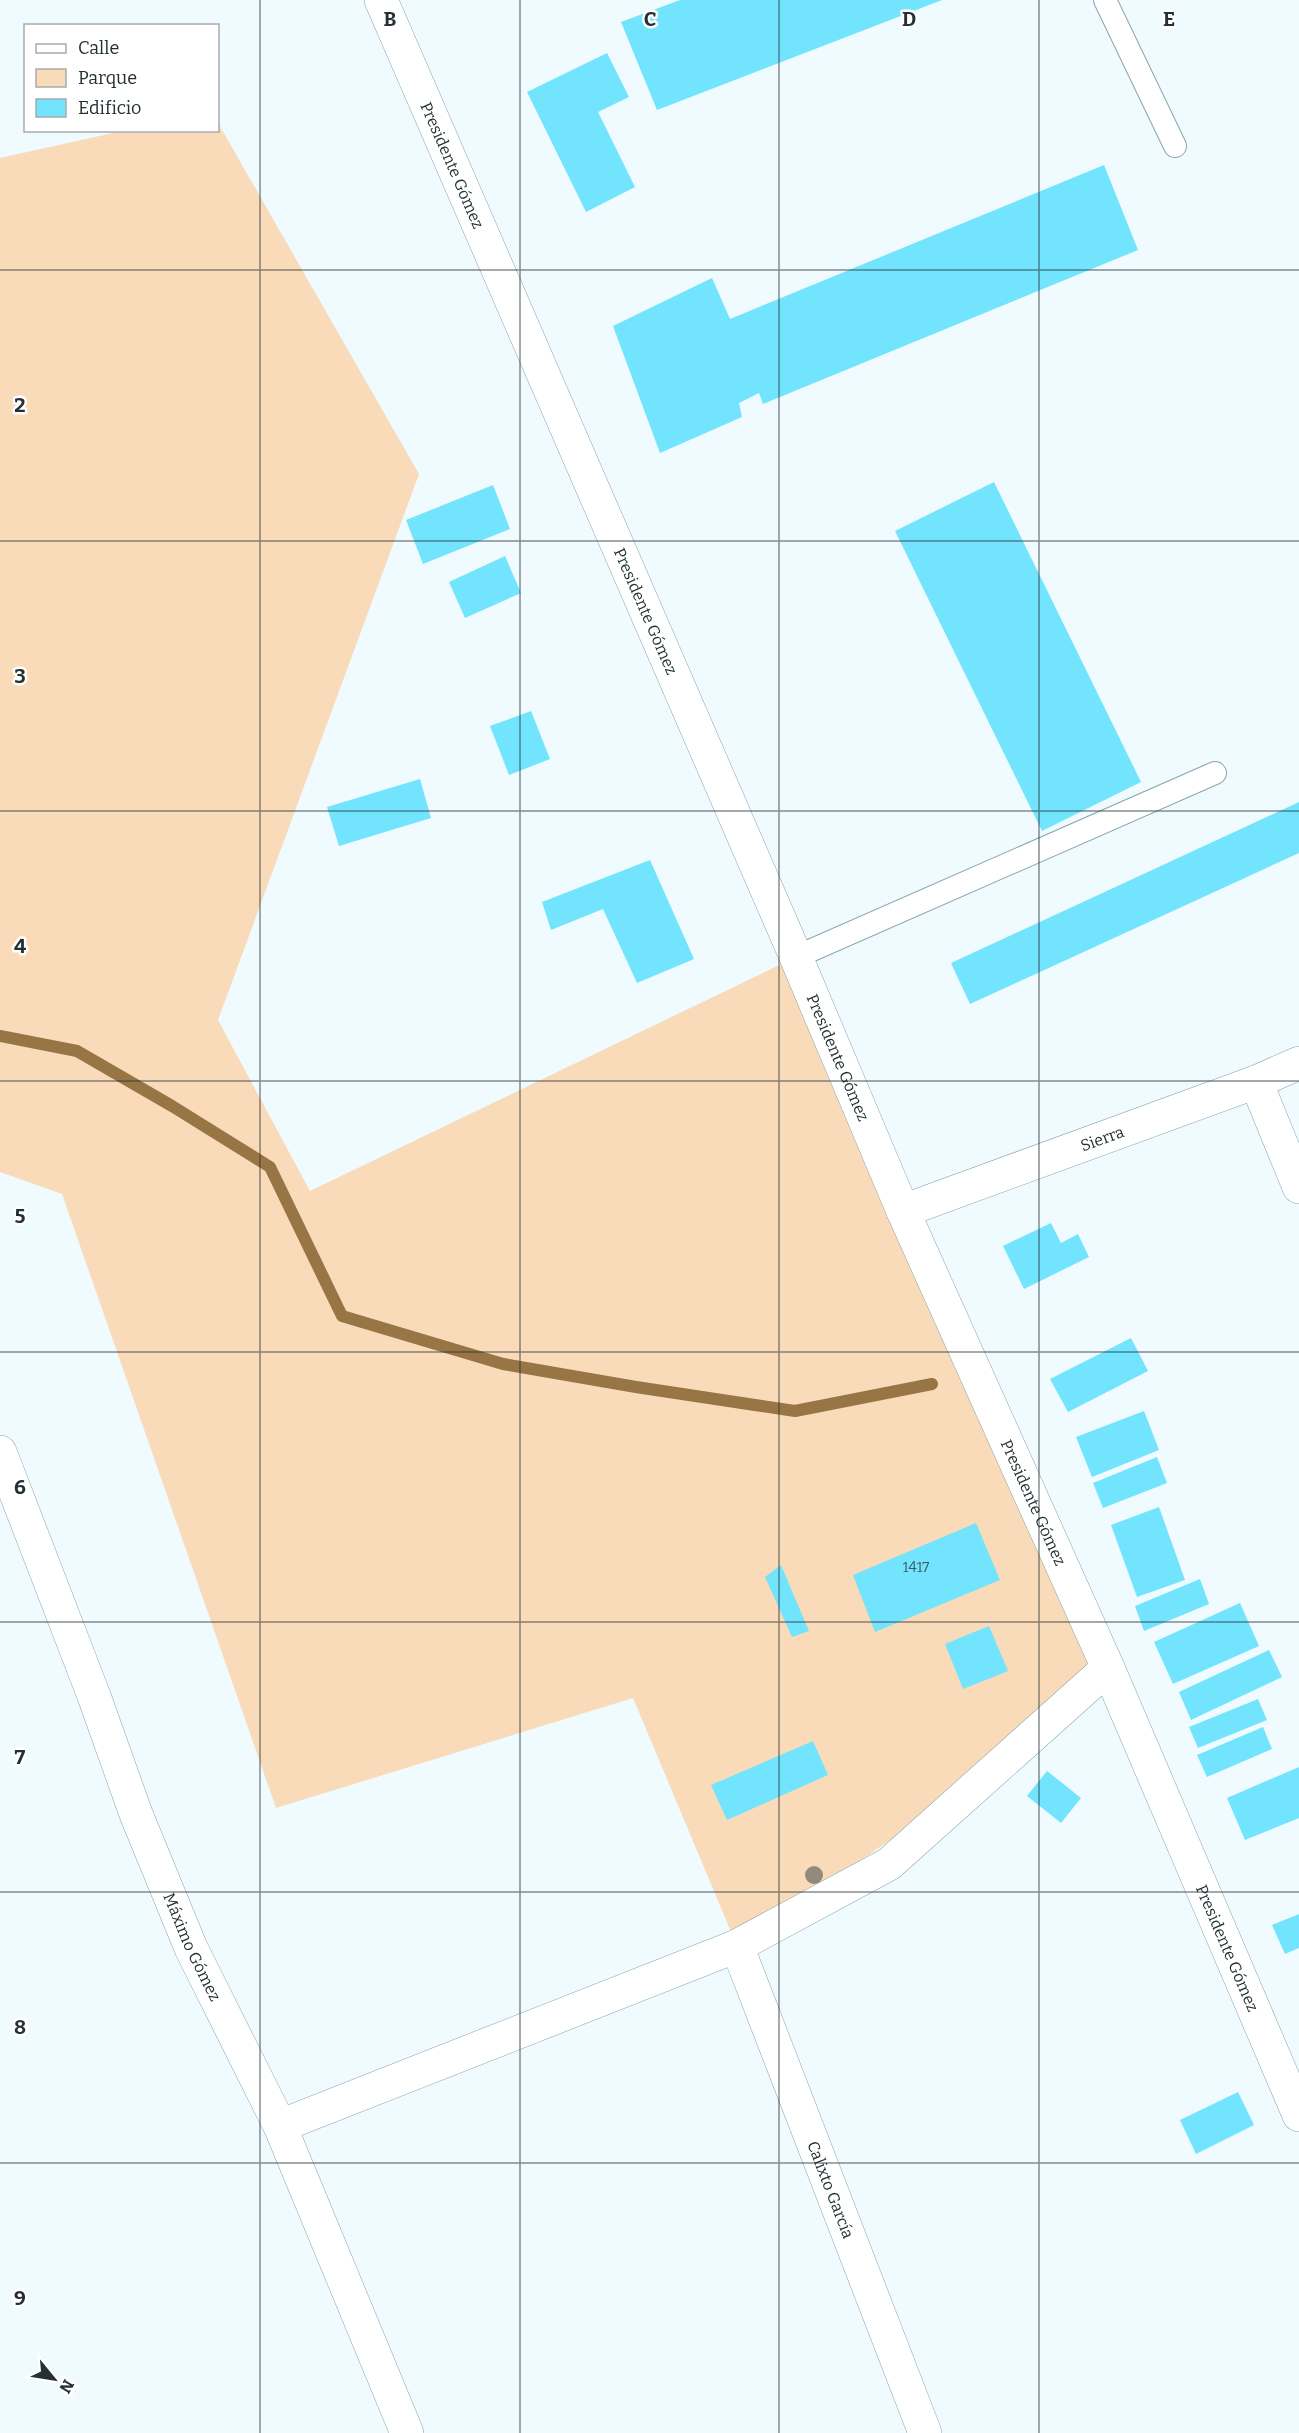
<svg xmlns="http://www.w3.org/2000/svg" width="1299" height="2433" viewBox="0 0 1299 2433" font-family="Bitter,serif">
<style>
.green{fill:#f9dbb9}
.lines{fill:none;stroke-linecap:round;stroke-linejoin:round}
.stream{stroke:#987545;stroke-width:12}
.building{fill:#72e4fd}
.service-casing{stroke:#88a6ad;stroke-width:24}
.minor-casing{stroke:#88a6ad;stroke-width:34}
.secondary-casing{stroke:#88a6ad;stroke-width:34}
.service{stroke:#fff;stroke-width:22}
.minor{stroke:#fff;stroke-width:33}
.secondary{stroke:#fff;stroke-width:33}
.tree{fill:#928a7b}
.grid{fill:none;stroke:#243033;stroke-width:1.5;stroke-opacity:0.55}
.labels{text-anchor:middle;stroke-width:5;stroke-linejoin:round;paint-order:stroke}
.number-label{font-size:14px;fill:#385d66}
.street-label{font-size:16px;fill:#243033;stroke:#fff}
.grid-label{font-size:20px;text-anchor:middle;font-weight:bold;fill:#243033;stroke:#fff;stroke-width:5;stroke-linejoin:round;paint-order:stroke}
</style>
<rect width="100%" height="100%" fill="#effbfe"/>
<!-- green -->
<path class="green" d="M218,123L419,474L218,1020L310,1191L796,957L1115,1684L737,1946L633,1698L276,1808L62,1194L0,1172V158L122,131L218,130Z"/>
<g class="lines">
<!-- stream -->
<path class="stream" d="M0,1036L77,1051L172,1106L270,1167L342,1316L503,1364L636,1387L795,1411L932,1384"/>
</g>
<!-- building -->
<g class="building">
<path d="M680,0H942L657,110L621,22Z"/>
<path d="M607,53L629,97L598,112L635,187L586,212L527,92Z"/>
<path d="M1104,165L1138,250L763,404L759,393L739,403L742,417L660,453L613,326L712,278L730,319Z"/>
<path d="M994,482L1141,782L1042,831L895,531Z"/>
<path d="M493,485L510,529L423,564L406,520Z"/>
<path d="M505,556L521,593L465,618L449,582Z"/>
<path d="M531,711L550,759L509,775L490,726Z"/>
<path d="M420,779L431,818L339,846L327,807Z"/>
<path d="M1299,802V853L970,1004L951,963Z"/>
<path d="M650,860L694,959L637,983L603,909L551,930L542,902Z"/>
<path d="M1051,1223L1061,1243L1078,1234L1089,1257L1024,1289L1003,1246Z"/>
<path d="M1131,1338L1148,1371L1068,1412L1050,1379Z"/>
<path d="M1144,1411L1159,1450L1092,1477L1076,1437Z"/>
<path d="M1157,1457L1167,1483L1103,1508L1093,1483Z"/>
<path d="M1159,1507L1185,1580L1137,1597L1111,1525Z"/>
<path d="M976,1523L1000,1580L875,1632L853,1575Z"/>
<path d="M781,1565L809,1631L792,1637L765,1577Z"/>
<path d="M1200,1579L1209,1604L1144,1631L1135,1606Z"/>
<path d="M1240,1603L1259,1646L1173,1684L1154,1642Z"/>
<path d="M989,1626L1008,1671L963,1689L945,1644Z"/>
<path d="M1269,1650L1282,1677L1191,1720L1179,1692Z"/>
<path d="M1258,1699L1267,1720L1198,1748L1189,1727Z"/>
<path d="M1263,1727L1272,1749L1207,1777L1197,1755Z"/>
<path d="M813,1741L828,1775L727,1820L711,1785Z"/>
<path d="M1299,1767V1818L1245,1840L1227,1798Z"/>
<path d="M1047,1771L1081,1798L1061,1823L1027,1796Z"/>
<path d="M1299,1914V1948L1285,1954L1272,1925Z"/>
<path d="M1238,2092L1254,2125L1196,2154L1180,2120Z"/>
</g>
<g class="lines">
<!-- service casing -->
<g class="service-casing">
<g id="service">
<path d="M1105,0L1175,146"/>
<path d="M796,957L1215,773"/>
</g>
</g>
<!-- minor casing -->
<g class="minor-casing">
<g id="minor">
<path d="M1256,1082L1299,1187"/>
<path id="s1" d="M903,1211L1256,1082L1299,1063"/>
<path id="s2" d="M0,1452L94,1696L136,1814L191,1948L280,2126L407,2433"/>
<path id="s3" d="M737,1946L925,2433"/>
<path d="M280,2126L737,1946L889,1864L1108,1668"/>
</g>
</g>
<!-- secondary casing -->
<g class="secondary-casing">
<g id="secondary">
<path id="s4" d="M381,0L796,957L903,1211L1108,1668L1299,2115"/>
</g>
</g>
<!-- service -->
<use href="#service" class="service"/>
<!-- minor -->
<use href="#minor" class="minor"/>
<!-- secondary -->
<use href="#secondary" class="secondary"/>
</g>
<!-- trees -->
<circle class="tree" cx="814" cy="1875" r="9"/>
<!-- grid -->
<path class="grid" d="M260,0V2433M520,0V2433M779,0V2433M1039,0V2433M0,270H1299M0,541H1299M0,811H1299M0,1081H1299M0,1352H1299M0,1622H1299M0,1892H1299M0,2163H1299"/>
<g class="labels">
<!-- number labels -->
<g class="number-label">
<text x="916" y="1572">1417</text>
</g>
<!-- street labels -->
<g class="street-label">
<text dy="6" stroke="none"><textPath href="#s4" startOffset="180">Presidente Gómez</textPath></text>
<text dy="6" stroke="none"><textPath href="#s4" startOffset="666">Presidente Gómez</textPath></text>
<text dy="6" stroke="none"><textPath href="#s4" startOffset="1152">Presidente Gómez</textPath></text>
<text dy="6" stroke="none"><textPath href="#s1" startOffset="212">Sierra</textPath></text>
<text dy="6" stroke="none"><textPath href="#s4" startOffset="1638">Presidente Gómez</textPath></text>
<text dy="6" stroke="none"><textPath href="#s2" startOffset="531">Máximo Gómez</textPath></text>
<text dy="6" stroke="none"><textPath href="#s4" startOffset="2124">Presidente Gómez</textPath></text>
<text dy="6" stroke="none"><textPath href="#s3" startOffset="261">Calixto García</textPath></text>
</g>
</g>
<g class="grid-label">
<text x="390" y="26">B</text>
<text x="650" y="26">C</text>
<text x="909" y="26">D</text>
<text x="1169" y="26">E</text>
<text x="20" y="412">2</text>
<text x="20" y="683">3</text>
<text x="20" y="953">4</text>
<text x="20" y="1223">5</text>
<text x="20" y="1494">6</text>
<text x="20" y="1764">7</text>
<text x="20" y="2034">8</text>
<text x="20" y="2305">9</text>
</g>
<!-- legend -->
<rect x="24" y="24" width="195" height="108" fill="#ffffff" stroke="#a7acad" stroke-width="1.5"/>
<rect x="36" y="44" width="30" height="9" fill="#ffffff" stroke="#a7acad" stroke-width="1.5"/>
<text x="78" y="54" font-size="18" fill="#243033">Calle</text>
<rect x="36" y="69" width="30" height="18" fill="#f9dbb9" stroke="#a7acad" stroke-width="1.5"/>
<text x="78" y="84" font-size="18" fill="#243033">Parque</text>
<rect x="36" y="99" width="30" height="18" fill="#72e4fd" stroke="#a7acad" stroke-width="1.5"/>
<text x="78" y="114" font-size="18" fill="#243033">Edificio</text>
<!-- north arrow -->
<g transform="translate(54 2379) rotate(120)" stroke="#ffffff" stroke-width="4.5" paint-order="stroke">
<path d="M0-4.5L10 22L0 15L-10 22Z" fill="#243033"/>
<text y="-9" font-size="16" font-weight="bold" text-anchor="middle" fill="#243033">N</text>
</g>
</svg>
